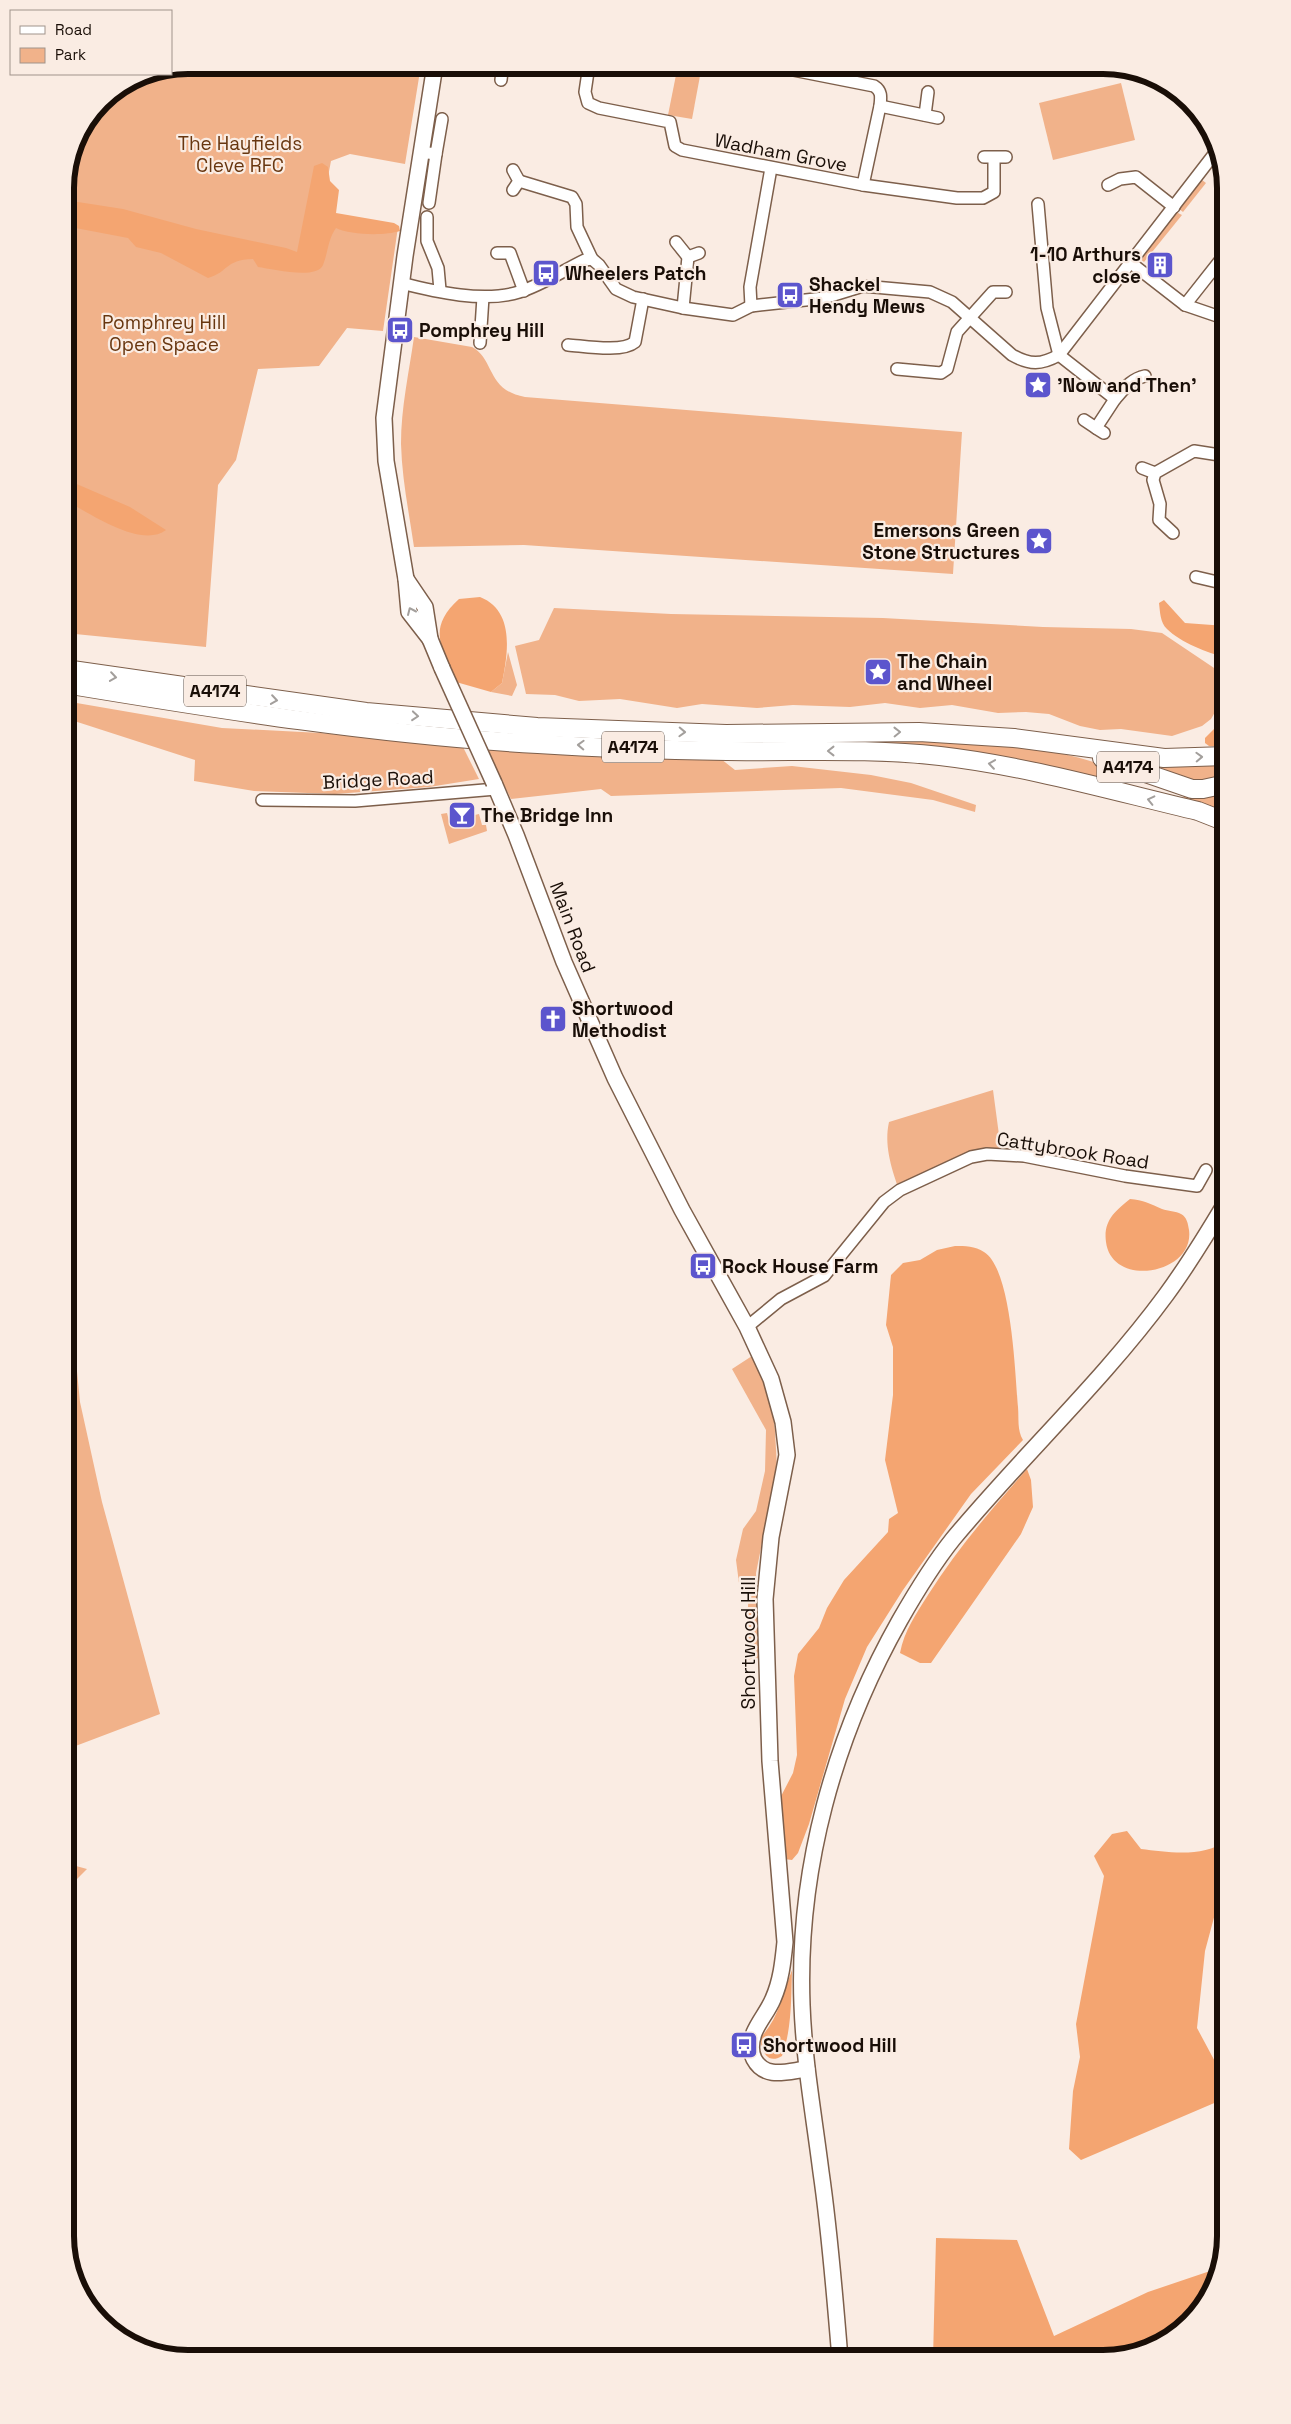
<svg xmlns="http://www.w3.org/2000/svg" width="1291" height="2424" viewBox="0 0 1291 2424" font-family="'Space Grotesk',sans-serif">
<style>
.green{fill:#f1b28a}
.forest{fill:#f4a571}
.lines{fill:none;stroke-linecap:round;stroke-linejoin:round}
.minor-casing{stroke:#7d5f4b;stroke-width:14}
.secondary-casing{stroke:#7d5f4b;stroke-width:18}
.trunk-casing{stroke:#7d5f4b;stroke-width:20}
.minor{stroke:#fff;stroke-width:11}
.secondary{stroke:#fff;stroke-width:15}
.trunk{stroke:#fff;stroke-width:18}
.secondary-bridge-casing{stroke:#7d5f4b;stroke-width:18;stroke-linecap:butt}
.secondary-bridge{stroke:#fff;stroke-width:15}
.oneway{stroke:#a39f9c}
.labels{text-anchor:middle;stroke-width:4.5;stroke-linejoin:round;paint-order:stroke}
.shield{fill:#faece3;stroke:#5c5149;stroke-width:1}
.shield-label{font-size:18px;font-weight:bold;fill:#190e07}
.park-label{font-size:19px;fill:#68360f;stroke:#faece3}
.street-label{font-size:19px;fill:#190e07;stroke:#faece3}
.poi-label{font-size:19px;font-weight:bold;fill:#190e07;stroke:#faece3;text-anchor:start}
.rim{fill:none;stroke:#190e07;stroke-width:6}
</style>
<rect width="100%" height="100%" fill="#faece3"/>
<!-- green -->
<g class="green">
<path d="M188,65H421L405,164L350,154L331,161L312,260L65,210V180L74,141L101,101L141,74H171V68Z"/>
<path d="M678,65H702L692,119L668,115Z"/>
<path d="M1121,83L1135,140L1053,160L1039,103Z"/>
<path d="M1202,180L1206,183L1183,212L1179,209Z"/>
<path d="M65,212L313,262L323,216L398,227L383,331L347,328L319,366L258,369L236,460L218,485L206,647L65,633Z"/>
<path d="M1176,212L1182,215L1144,262L1139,258Z"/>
<path d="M414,337L472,347C495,359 486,390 525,397L962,432L953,574L524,545L414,547C409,513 402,479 401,444C401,408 409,372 414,337Z"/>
<path d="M554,608L671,614L883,618L1043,627L1131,629L1162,633L1226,676V693L1211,719L1202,726L1172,736L1121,729L1100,730L1080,726L1049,714L1026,712L998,713L952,705L920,708L885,703L850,707L793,705L757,708L702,704L677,708L620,699L579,701L555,695L526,694L515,646L539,640Z"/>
<path d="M508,652L517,685L512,696L491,692L502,683Z"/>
<path d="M85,679L261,706L344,716L1003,744C1047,750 1088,756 1128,776L1125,780L675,741L458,730L342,719L264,709Z"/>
<path d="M65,701L222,728L321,733L463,747L479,779L429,787L335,794L254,791L194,781L195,760L65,718Z"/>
<path d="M486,749L721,759L735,770L792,766L871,775L911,783L976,805L975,812L933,800L841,788L611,796L601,789L511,799Z"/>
<path d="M1226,761V777L1198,782L1153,765Z"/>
<path d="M1183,795L1217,796V809L1184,798Z"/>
<path d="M447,813L449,821L479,814L482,825H486L487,831L449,844L441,814Z"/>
<path d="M993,1090L1001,1150L961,1155L898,1187C891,1167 884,1144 889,1122Z"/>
<path d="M65,1147L73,1330L80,1402L102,1502L160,1714L65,1750Z"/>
<path d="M752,1356L771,1397L775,1431L777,1468L756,1573L759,1658L744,1660L749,1593L739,1583L736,1560L743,1529L756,1511L765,1471L766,1430L732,1369Z"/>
<path d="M65,1863L87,1869L72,1884L65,1887Z"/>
</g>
<!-- forest -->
<g class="forest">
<path d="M322,163L328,167L330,181L339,190L336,213L394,223L399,226L400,231C384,236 350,235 336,228C328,239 328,253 323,265C317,280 272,269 258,267L253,259C224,260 229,272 208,278L161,253L136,247L128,238L65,226V200L123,209L196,229L286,248L297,252L314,166Z"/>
<path d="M65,479L130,507L166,530C141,549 89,513 65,500Z"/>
<path d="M480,597C515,611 508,653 502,683L491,692L456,682C441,647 427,628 459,599Z"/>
<path d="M1164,600L1185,623L1226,626V658C1207,652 1181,643 1167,629C1160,623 1160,611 1159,603Z"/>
<path d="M1226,717V746H1209L1205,743V738Z"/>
<path d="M1130,1199C1143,1200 1151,1204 1162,1209C1168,1211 1176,1211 1181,1214C1187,1217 1188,1224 1189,1230C1195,1274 1112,1289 1106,1242C1103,1221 1115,1211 1130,1199Z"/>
<path d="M955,1246C965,1246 975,1246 984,1252C1012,1269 1015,1374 1018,1407C1019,1419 1017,1430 1023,1440L971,1494L903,1590L867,1647L845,1699L809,1824L798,1853L792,1860L784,1859L777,1804L793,1773L797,1755L794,1676L798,1654L819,1628L827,1608L844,1580L888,1532L889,1519L898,1513L885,1460L893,1395V1347L886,1325L891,1275L903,1263L920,1260L937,1250Z"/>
<path d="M1027,1469L1031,1480L1033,1507L1021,1534L931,1663H920L900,1653C904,1631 916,1614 928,1595C957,1549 991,1510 1027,1469Z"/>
<path d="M1127,1831L1141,1849C1167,1852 1203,1858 1226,1841V1903L1216,1910L1205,1951L1197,2028L1226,2082V2098L1081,2160L1069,2149L1073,2091L1080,2057L1076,2024L1104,1876L1094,1856L1112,1834Z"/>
<path d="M792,1970C791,2000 792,2028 782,2056C767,2065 762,2051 760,2038C778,2020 783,1994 792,1970Z"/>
<path d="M936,2238L1017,2240L1054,2336L1148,2292L1216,2269L1205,2304L1150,2350L1103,2359H933Z"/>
</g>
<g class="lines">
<!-- minor casing -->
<g class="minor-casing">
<g id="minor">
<path d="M589,65L585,92L588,103L599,108L670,122L675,146L682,150L863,185L957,198H983L994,192V159"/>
<path d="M784,65L793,70L874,86C882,91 881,97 880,106L863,185"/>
<path d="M501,80L502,71L507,65"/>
<path d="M880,106L938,118"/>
<path d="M925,115L928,92"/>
<path d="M420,152L436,154L442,119"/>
<path d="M984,157H1006"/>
<path d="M519,181L572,197L576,204L577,227L592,259L599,265L616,289L633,297L683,308L733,315L751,306L824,298L863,286L930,292L952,302L1012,355C1030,365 1041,365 1059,355L1218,149"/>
<path d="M1108,185L1120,179L1136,177L1174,207"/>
<path d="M513,190L519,181L513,170"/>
<path d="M429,203L436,154"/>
<path d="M1038,204L1047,308L1059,355L1115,399L1096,428L1104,433"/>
<path d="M427,217V241L438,268L440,290"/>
<path d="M676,242L688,257L683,308"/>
<path d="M497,253H510L524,291"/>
<path d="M688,257L699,253"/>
<path d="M1131,263L1185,305L1226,319"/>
<path d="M401,283C436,292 484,303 519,292C542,285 564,270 585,260L592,259"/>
<path d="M1185,305L1226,253"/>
<path d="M751,306L750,287L771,168"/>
<path d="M480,343L483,297"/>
<path d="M568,345C584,346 622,353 635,342L643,299"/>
<path d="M897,369L941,373L947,369L957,332L993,292H1006"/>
<path d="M1115,399C1124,389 1131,379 1145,376"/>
<path d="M1084,420L1096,428"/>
<path d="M1142,468L1155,473"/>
<path d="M1173,533L1159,520L1160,504L1153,480L1155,473L1194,451L1226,456"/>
<path d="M1196,577L1226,584"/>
<path d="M262,800L355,801L496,789"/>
<path d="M747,1327L781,1299L824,1276L884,1202L900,1190L971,1157L987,1154L1024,1156L1125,1176L1197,1186L1206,1170"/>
</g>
</g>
<!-- secondary casing -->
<g class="secondary-casing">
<g id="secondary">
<path d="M435,65L405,256L384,418L386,461L406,579L409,612L430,639L442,668"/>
<path d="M406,579L425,607L430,639"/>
<path d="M494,783L516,835L564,962L615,1078L682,1210L747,1327L771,1379L783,1422L787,1455L771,1537L765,1599L770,1761L785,1942C783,1962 781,1981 773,1999C768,2011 759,2021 754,2033C751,2042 750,2051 754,2059C765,2080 788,2071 807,2069"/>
<path d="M840,2359C835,2297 830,2234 821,2172C814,2116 804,2061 802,2005C797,1870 834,1737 900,1620C916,1592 933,1564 953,1539C1022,1456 1102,1382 1166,1295C1188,1265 1207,1234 1226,1202"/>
</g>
</g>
<!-- trunk casing -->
<g class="trunk-casing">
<g id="trunk">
<path d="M65,669L366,712L537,727L726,734L919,732L1014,738L1164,758L1226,756"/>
<path d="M65,684C222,710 379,735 538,744C601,748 664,750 727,751C798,752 869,748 940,756C1027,766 1113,791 1198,811L1226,822"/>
<path d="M1102,758L1192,789H1203L1226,784"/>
</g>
</g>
<!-- minor -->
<use href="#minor" class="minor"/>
<!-- secondary -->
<use href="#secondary" class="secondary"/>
<!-- trunk -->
<use href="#trunk" class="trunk"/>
<!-- secondary-bridge casing -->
<g class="secondary-bridge-casing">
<path id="secondary-bridge" d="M442,668L494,783"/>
</g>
<!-- secondary-bridge -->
<use href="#secondary-bridge" class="secondary-bridge"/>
</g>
<!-- one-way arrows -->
<defs><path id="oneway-chevron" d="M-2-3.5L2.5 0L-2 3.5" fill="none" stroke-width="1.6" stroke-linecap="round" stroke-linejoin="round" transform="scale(1.25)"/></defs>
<g class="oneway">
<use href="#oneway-chevron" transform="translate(411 611) rotate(-114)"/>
<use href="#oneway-chevron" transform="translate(113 677) rotate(8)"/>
<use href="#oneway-chevron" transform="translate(274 700) rotate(8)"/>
<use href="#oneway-chevron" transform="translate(415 716) rotate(5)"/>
<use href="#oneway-chevron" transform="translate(682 732) rotate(2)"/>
<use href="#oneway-chevron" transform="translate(897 732) rotate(-1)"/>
<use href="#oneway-chevron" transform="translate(581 745) rotate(-178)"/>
<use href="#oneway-chevron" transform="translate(831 751) rotate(-180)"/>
<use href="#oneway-chevron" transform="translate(1199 757) rotate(-2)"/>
<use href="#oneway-chevron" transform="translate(992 764) rotate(-172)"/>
<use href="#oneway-chevron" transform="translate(1151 800) rotate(-167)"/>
</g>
<!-- icons -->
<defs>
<g id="building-square" transform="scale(1.4375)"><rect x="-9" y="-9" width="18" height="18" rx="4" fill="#5c55cd" stroke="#faece3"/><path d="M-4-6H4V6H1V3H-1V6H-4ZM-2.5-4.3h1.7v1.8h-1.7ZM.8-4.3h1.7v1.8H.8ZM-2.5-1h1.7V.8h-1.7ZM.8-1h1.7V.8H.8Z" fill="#fff"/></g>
<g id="bus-square" transform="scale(1.4375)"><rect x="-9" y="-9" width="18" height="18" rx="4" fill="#5c55cd" stroke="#faece3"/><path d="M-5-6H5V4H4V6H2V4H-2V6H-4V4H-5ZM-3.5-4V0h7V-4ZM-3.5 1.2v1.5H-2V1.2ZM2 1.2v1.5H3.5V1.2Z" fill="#fff"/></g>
<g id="sight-square" transform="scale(1.4375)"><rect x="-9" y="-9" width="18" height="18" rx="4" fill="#5c55cd" stroke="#faece3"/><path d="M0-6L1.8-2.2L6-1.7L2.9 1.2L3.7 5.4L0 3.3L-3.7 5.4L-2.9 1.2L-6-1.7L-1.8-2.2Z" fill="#fff"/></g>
<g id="bar-square" transform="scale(1.4375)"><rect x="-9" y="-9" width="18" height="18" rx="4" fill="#5c55cd" stroke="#faece3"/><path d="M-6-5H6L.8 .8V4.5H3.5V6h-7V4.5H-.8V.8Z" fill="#fff"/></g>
<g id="church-square" transform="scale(1.4375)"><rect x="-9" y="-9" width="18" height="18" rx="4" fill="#5c55cd" stroke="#faece3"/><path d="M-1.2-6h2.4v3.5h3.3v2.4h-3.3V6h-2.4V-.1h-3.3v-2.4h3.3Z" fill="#fff"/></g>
</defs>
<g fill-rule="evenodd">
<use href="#building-square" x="1160" y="265"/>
<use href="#bus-square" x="546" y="273"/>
<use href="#bus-square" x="790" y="295"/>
<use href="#bus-square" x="400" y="330"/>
<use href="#sight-square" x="1038" y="385"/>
<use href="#sight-square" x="1039" y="541"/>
<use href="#sight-square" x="878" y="672"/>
<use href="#bar-square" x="462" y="815"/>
<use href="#church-square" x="553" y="1019"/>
<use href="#bus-square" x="703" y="1266"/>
<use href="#bus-square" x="744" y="2045"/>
</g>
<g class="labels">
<!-- shield labels -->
<g class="shield">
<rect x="184" y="675.5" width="62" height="31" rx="4"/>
<rect x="602" y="731.5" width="62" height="31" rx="4"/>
<rect x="1097" y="751.5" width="62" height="31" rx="4"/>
</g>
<g class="shield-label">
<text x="215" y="697">A4174</text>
<text x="633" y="753">A4174</text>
<text x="1128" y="773">A4174</text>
</g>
<!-- park labels -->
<g class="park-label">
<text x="240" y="150">The Hayfields<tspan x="240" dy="22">Cleve RFC</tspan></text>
<text x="164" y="329">Pomphrey Hill<tspan x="164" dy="22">Open Space</tspan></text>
</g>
<!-- street labels -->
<g class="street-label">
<text transform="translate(781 152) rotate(11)" y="7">Wadham Grove</text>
<text transform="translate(378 779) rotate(-3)" y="7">Bridge Road</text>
<text transform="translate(573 927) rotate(69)" y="7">Main Road</text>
<text transform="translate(1073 1150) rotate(9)" y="7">Cattybrook Road</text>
<text transform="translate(748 1643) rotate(-90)" y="7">Shortwood Hill</text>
</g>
<!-- poi labels -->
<g class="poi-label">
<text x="1141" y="261" text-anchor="end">1-10 Arthurs<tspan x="1141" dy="22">close</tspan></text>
<text x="565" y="280">Wheelers Patch</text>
<text x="809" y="291">Shackel<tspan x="809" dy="22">Hendy Mews</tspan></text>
<text x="419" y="337">Pomphrey Hill</text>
<text x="1057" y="392">'Now and Then'</text>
<text x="1020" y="537" text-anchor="end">Emersons Green<tspan x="1020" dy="22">Stone Structures</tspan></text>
<text x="897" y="668">The Chain<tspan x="897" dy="22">and Wheel</tspan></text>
<text x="481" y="822">The Bridge Inn</text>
<text x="572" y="1015">Shortwood<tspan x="572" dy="22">Methodist</tspan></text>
<text x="722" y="1273">Rock House Farm</text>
<text x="763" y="2052">Shortwood Hill</text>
</g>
</g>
<!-- crop -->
<path d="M0 0H1291V2424H0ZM188 74H1103A114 114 0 0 1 1217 188V2236A114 114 0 0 1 1103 2350H188A114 114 0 0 1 74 2236V188A114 114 0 0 1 188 74Z" fill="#faece3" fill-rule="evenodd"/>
<path class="rim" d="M188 74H1103A114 114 0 0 1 1217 188V2236A114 114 0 0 1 1103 2350H188A114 114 0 0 1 74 2236V188A114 114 0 0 1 188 74Z"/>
<!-- legend -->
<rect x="10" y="10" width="162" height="65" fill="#faece3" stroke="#a0938b"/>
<rect x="20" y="26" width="25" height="8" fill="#ffffff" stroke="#a0938b"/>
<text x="55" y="35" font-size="15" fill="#190e07">Road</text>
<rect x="20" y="48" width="25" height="15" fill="#f1b28a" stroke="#a0938b"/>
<text x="55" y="60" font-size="15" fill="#190e07">Park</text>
</svg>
